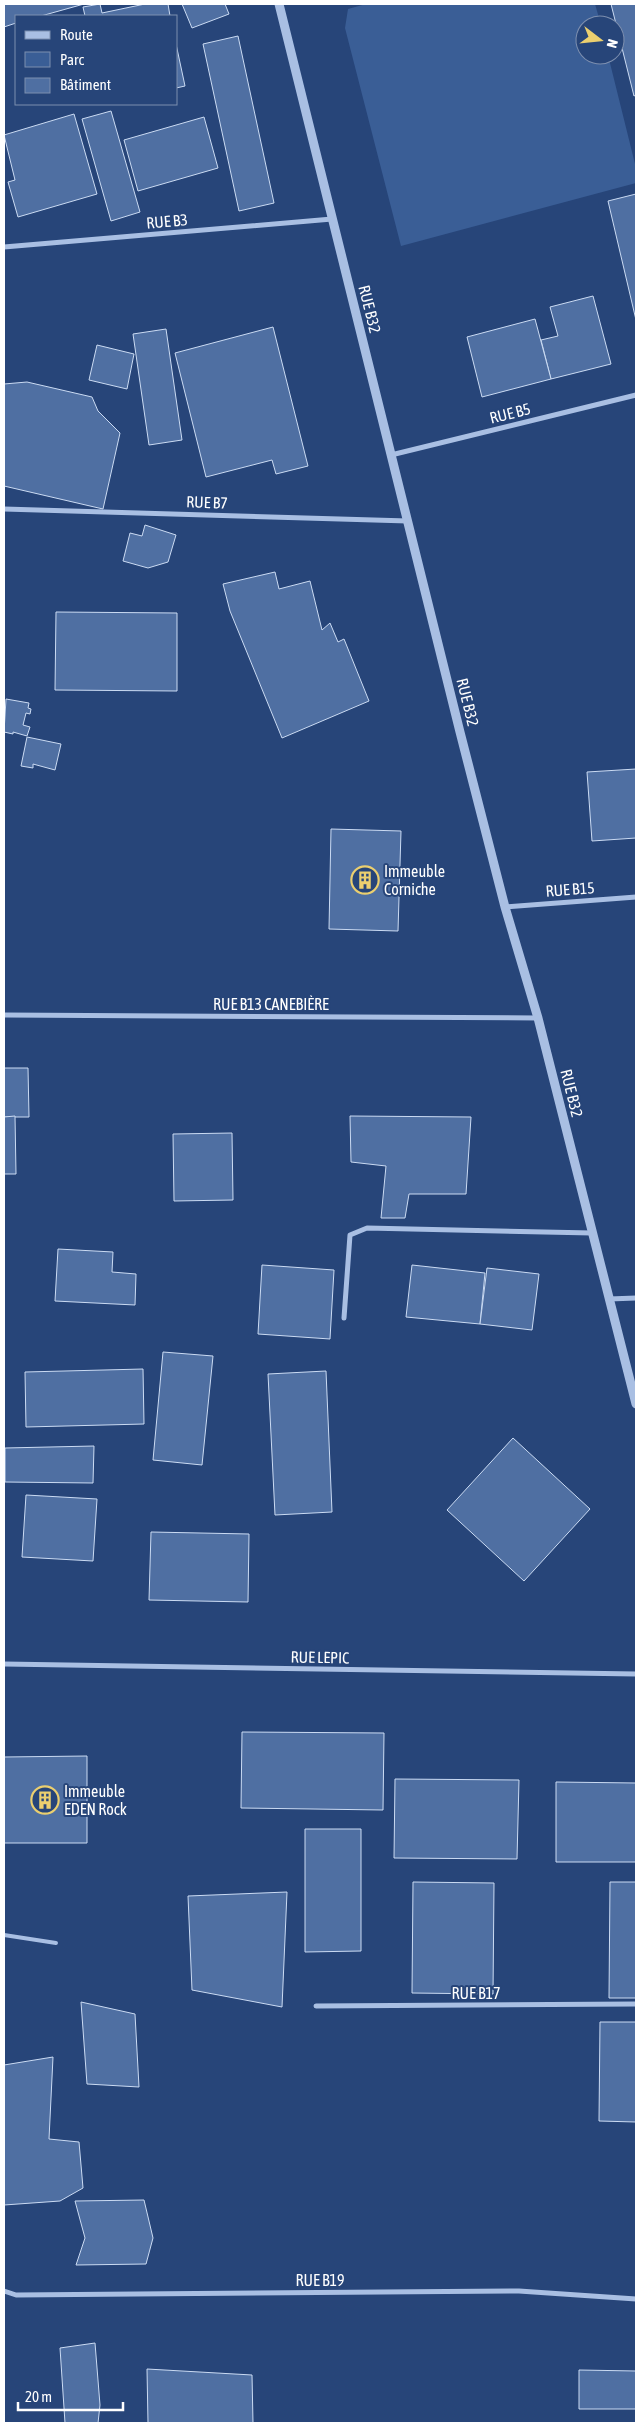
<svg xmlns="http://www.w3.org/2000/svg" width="640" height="2427" viewBox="0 0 640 2427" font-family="'Asap Condensed',sans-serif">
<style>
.green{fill:#3a5e96}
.building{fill:#4f6fa2;stroke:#cbdbf3}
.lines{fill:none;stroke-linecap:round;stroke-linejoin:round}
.service{stroke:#a9bfe3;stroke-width:4}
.minor{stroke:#a9bfe3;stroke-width:5}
.tertiary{stroke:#a9bfe3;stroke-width:9}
.labels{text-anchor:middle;stroke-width:4;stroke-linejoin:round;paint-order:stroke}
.street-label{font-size:16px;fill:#fff;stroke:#274579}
.poi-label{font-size:16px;fill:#fff;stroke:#274579;text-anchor:start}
</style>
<rect width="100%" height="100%" fill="#274579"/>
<!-- green -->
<path class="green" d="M366,4H595L601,25H585V55H608L636,168V183L401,246L345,28L348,9Z"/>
<!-- building -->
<g class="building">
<path d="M4,4H84L41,16H16V23L4,27Z"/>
<path d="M100,4L102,13L145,4H168L170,16H85L83,7Z"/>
<path d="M182,4H225L229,14L192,28Z"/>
<path d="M611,4H636V95L634,96Z"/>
<path d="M238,36L274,203L239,211L203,44Z"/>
<path d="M176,44L185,86L176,88Z"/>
<path d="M111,111L140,212L111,221L82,119Z"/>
<path d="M74,114L97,194L18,217L8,182L15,180L4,135Z"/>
<path d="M204,117L218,168L138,191L124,140Z"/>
<path d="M636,194V320L608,201Z"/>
<path d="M593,296L611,364L551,379L541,340L558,336L550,307Z"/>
<path d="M535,319L551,379L482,397L467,337Z"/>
<path d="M273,327L308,466L276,474L272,460L206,477L175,353Z"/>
<path d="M166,329L182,440L149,445L133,334Z"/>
<path d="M97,345L134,354L127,389L89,380Z"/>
<path d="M27,382L92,397L98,411L120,433L103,509L4,486V384Z"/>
<path d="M145,525L176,535L168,562L148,568L123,561L130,533L142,536Z"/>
<path d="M275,572L279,589L310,581L322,630L330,623L338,642L344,639L369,701L282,738L230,611L223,584Z"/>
<path d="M56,612L177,613V691L55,690Z"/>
<path d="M6,699L29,703L28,708L31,709L30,714L26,713L23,725L30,727L27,736L13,732V734L4,732Z"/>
<path d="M27,737L61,744L55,770L33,764V768L21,766Z"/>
<path d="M636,769V838L592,841L587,772Z"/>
<path d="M331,829L401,831L398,931L329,929Z"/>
<path d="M4,1068H28L29,1117H4Z"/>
<path d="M15,1116L16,1174H4V1117Z"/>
<path d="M350,1116L471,1117L466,1194H409L405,1218H381L386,1166L351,1162Z"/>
<path d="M232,1133L233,1200L174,1201L173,1134Z"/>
<path d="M58,1249L113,1252L112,1272L136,1274L135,1305L55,1301Z"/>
<path d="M262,1265L334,1270L330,1339L258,1334Z"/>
<path d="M412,1265L485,1273L480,1324L406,1317Z"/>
<path d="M487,1268L539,1274L532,1330L480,1324Z"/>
<path d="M163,1352L213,1356L202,1465L153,1460Z"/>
<path d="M143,1369L144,1424L26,1427L25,1372Z"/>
<path d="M326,1371L332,1512L275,1515L268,1374Z"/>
<path d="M513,1438L590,1509L524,1581L447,1510Z"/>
<path d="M94,1446L93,1483L5,1482V1448Z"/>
<path d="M26,1495L97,1499L93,1561L22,1557Z"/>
<path d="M151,1532L249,1534L248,1602L149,1600Z"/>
<path d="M242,1732L384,1733L383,1810L241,1808Z"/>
<path d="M87,1756V1843H4V1757Z"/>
<path d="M395,1779L519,1780L517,1859L394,1858Z"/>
<path d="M556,1782L636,1783V1862H556Z"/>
<path d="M305,1829H361V1951L305,1952Z"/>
<path d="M413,1882L494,1883L493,1994L412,1993Z"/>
<path d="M610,1882H636V1998H609Z"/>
<path d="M287,1892L282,2007L192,1990L188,1896Z"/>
<path d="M81,2002L135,2014L139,2087L87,2084Z"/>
<path d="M600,2022H636V2122L599,2121Z"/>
<path d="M53,2057L49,2139L79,2142L83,2188L60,2201L4,2205V2065Z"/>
<path d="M144,2200L153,2238L146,2264L76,2265L85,2238L75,2201Z"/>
<path d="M95,2343L100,2405L98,2423H65L60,2348Z"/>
<path d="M147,2369L252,2375L253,2423H148Z"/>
<path d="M579,2370L636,2371V2409H579Z"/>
</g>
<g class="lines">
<!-- service -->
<path class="service" d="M4,1935L56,1943"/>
<!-- minor -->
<g class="minor">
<path d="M4,247L332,219"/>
<path d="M391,455L636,395"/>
<path d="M4,509L408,521"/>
<path d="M505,907L636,897"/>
<path d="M4,1015L538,1018"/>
<path d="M609,1299L636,1298"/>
<path d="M344,1318L350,1235L367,1228L592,1233"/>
<path d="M4,1664L636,1674"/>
<path d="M316,2006L636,2004"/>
<path d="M4,2291L16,2295L519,2291L636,2299"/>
</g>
<!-- tertiary -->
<path class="tertiary" d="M279,4L460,732L505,907L538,1018L636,1404"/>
</g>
<!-- icons -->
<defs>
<g id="building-ring" transform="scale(1.4375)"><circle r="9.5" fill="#274579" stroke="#ebcf6f" stroke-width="1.5"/><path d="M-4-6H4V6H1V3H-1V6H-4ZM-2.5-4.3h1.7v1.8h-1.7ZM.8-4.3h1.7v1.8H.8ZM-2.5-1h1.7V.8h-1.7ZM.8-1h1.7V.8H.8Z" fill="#ebcf6f"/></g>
</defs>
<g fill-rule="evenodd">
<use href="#building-ring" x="365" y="880"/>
<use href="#building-ring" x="45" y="1800"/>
</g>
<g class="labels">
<!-- street labels -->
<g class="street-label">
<text transform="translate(167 221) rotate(-5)" y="6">RUE B3</text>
<text transform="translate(370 309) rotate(76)" y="6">RUE B32</text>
<text transform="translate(510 413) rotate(-14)" y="6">RUE B5</text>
<text transform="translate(207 502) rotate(2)" y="6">RUE B7</text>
<text transform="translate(468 702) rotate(76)" y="6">RUE B32</text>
<text transform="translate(570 889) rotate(-4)" y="6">RUE B15</text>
<text x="271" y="1010">RUE B13 CANEBIÈRE</text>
<text transform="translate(572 1093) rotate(76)" y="6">RUE B32</text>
<text transform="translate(320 1657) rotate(1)" y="6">RUE LEPIC</text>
<text x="476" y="1999">RUE B17</text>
<text x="320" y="2286">RUE B19</text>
</g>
<!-- poi labels -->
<g class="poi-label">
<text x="384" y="877">Immeuble<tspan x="384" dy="18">Corniche</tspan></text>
<text x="64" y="1797">Immeuble<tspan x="64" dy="18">EDEN Rock</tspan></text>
</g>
</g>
<!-- border -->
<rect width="640" height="2427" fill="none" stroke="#ffffff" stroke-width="10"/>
<!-- legend -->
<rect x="15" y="15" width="162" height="90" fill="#274579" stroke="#7d8faf"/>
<rect x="25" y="31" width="25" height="8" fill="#a9bfe3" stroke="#7d8faf"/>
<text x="60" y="40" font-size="15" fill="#ffffff">Route</text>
<rect x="25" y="52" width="25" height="15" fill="#3a5e96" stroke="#7d8faf"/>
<text x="60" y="65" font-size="15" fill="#ffffff">Parc</text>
<rect x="25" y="78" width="25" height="15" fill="#4f6fa2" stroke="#7d8faf"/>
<text x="60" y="90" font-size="15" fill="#ffffff">Bâtiment</text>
<!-- north arrow -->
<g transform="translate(600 40) rotate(106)"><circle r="24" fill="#274579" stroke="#7d8faf"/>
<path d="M0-4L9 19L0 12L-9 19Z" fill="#ebcf6f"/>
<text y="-8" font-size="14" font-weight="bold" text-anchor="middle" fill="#ffffff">N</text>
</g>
<!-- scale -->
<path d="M18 2402v8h105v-8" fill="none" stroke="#ffffff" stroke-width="2.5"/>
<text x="25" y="2402" font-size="15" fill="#ffffff" stroke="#274579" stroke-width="4" paint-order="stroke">20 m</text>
</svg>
